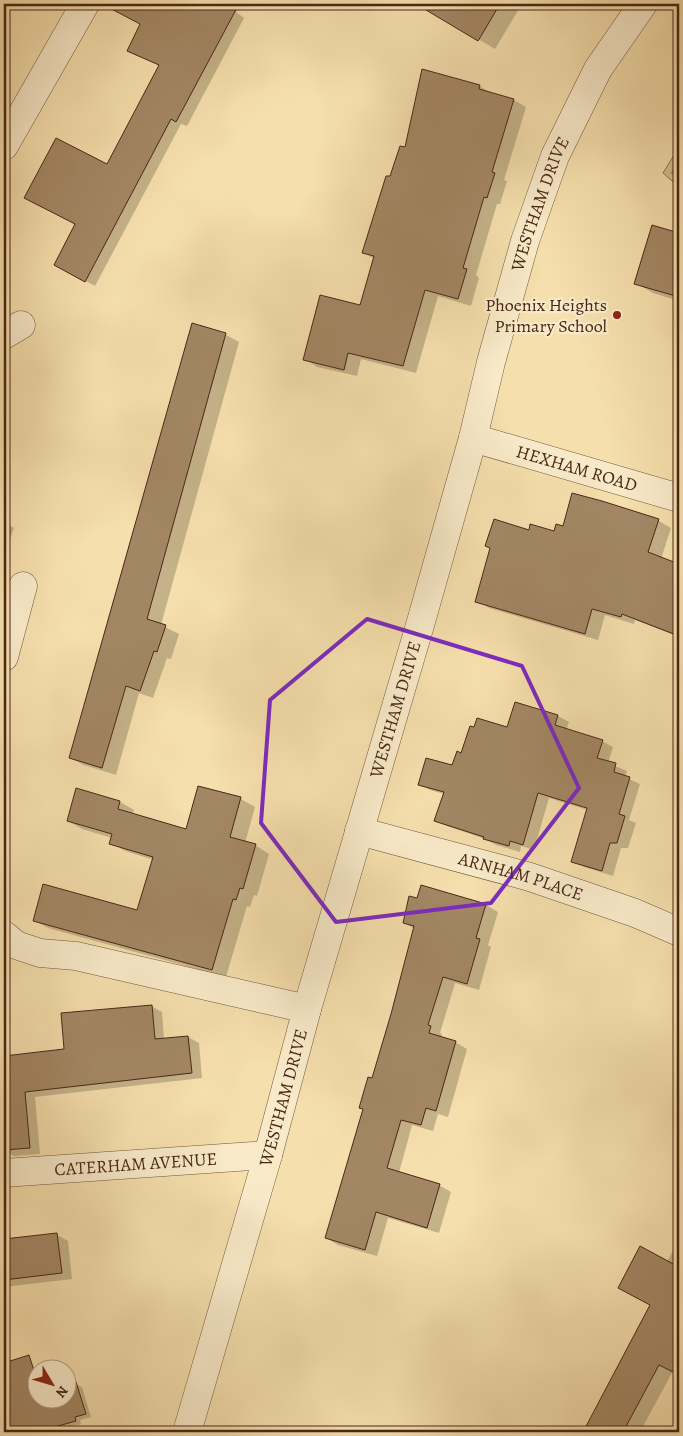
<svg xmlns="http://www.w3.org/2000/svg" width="683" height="1436" viewBox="0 0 683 1436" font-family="Alegreya,serif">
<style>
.green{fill:#d8c092;stroke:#917454}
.shadow{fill:#0003}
.building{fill:#a38764;stroke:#4a2716}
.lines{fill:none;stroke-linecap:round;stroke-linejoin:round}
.minor-casing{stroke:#75553c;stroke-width:29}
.minor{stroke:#f8eac9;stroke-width:28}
.marked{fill:none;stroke:#7b2cbf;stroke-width:4;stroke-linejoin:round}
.poi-dot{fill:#8f2418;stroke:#f8eac9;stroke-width:2}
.labels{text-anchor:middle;stroke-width:4.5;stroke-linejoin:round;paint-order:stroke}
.street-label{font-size:18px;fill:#4a2716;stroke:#f8eac9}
.poi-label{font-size:18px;fill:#4a2716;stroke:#f8eac9;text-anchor:end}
</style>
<rect width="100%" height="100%" fill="#f5dfac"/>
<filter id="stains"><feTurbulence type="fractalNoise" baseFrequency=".004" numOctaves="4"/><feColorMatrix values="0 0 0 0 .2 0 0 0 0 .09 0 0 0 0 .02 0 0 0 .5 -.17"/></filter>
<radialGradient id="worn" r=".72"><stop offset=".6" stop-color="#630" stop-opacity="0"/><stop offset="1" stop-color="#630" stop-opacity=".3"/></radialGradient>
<!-- green -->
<path class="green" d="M679,147V187L663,173Z"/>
<!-- shadow -->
<g class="shadow">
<path d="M135,4H241L236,12L244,18L187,126L181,124L95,286L65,270L107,166L160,66L129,51L142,24L128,16Z"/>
<path d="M442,4H522L495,49L436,14Z"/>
<path d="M479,86L492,93L514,100L526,107L504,180L507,181L500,204H497L476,275L479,278L471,306L438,296L416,373L361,359L357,376L317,367L305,359L360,307L375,259L364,253L391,178L405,148Z"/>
<path d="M679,162V180L670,173Z"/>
<path d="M653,227L679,234V301L653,293L636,283Z"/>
<path d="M193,325L226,335L239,342L161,625L179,634L171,659L167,658L153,698L139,693L116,775L84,765L70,758Z"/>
<path d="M601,502L659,521L671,528L661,559L679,566V637L635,620L634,624L605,615L598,640L489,608L477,601L530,531L554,533L564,528Z"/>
<path d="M4,522L14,528L4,557Z"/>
<path d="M516,703L558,716L569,722L566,730L602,741L613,747L608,763L627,771L625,777L640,784L629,820L636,823L628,848H621L613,876L584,867L573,861L588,810L549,798L534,850L521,846L520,852L496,845L485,839L447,826L436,820L444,794L430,790L419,784L453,767L462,754L508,729Z"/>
<path d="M241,799L255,807L245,843L255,845L269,854L257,896L254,895L250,907L247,906L226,977L48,928L34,920L138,911L154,860L125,851L111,843L112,838L82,829L68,821L120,802L134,810L132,815L187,831Z"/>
<path d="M422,886L486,905L498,912L488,945L491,947L479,990L455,983L440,1033L442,1034L441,1038L455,1042L467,1049L448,1117L438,1114L433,1131L412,1125L399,1173L439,1185L451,1192L439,1233L388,1218L377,1256L338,1245L326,1238L392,1015L415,929L404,923L418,900Z"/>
<path d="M151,1006L162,1012L164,1039L188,1037L199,1043L202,1078L35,1097L40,1154L14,1156L4,1150V1057L65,1050Z"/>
<path d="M57,1235L68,1241L72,1279L4,1287V1241Z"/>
<path d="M679,1239V1375L673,1371L640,1432H585L651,1305L667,1262Z"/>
<path d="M76,1384L82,1387L91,1417L80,1420L81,1424L52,1432H4V1415L29,1408L38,1398H68V1386Z"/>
</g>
<!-- building -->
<g class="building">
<path d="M102,4H239L176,122L171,119L85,282L54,265L75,224L24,198L56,138L107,164L159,65L127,51L140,24Z"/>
<path d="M416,4H500L478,41Z"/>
<path d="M422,69L480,85L479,89L514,99L492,172L495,173L487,198L484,197L463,268L467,269L458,299L425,290L403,366L348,353L344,370L303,360L320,295L360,305L374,256L362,253L386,176H390L400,146L405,147Z"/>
<path d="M652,225L679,233V297L634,284Z"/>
<path d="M192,323L226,333L147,619L166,625L157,652L154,651L140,691L126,686L102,768L69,758Z"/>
<path d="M572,493L602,501L659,519L648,552L679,564V636L622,614L621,617L592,609L585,634L475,602L490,548L485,546L494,519L529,530L530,524L554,531L556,524L563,526Z"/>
<path d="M515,702L558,715L555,725L603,740L597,758L616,763L614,772L630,777L619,814L625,816L617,843H610L602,871L571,862L587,808L538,793L523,845L510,841L509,846L483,839L484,837L434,821L444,792L418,785L426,758L452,765L457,751L461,753L470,726L474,727L477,718L507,727Z"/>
<path d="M198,786L241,797L230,837L256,844L243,889L240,888L236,900L233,899L212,970L33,921L43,884L137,910L153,857L109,844L112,834L67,821L76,788L120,801L118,809L186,829Z"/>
<path d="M421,885L486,904L476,938L480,939L467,984L443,977L428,1025L431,1026L429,1033L456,1041L436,1111L426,1108L421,1125L401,1120L387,1168L440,1184L427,1228L376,1212L365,1250L325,1238L363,1109L359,1108L368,1077L372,1078L391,1014L414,926L403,923L409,896L417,898Z"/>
<path d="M152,1005L155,1039L188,1036L192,1073L25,1092L30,1148L4,1150V1056L64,1049L61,1013Z"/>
<path d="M57,1233L62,1273L4,1280V1239Z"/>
<path d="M640,1246L679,1267V1375L659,1365L623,1432H583L650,1305L618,1288Z"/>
<path d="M29,1355L38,1383V1398H68V1385L76,1382L86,1414L75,1417L76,1421L47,1429L46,1426L27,1432H4V1363Z"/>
</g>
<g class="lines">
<!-- minor casing -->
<g class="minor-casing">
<g id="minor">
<path d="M4,146L85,4"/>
<path d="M4,335L21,325"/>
<path id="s1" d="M473,438L679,498"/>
<path d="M4,657L23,586"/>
<path id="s2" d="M359,831L530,877L635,913L679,932"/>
<path d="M4,935L16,945L40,953L76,956L307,1009"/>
<path id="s3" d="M4,1173L268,1155"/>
<path id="s4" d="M187,1432L268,1155L307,1009L420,625L473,438L491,362L525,241L555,156L598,69L643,4"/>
</g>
</g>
<!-- minor -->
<use href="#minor" class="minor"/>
</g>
<!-- marked area -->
<path class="marked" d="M367,619L522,666L579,788L491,903L336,922L261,823L270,700Z"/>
<!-- markers -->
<circle class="poi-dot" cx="617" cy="315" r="5"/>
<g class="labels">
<!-- street labels -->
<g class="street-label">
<text dy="6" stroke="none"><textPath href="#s4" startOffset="1278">WESTHAM DRIVE</textPath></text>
<text dy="6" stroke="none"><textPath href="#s1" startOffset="108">HEXHAM ROAD</textPath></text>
<text dy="6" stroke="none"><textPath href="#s4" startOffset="752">WESTHAM DRIVE</textPath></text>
<text dy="6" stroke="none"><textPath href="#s2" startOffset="168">ARNHAM PLACE</textPath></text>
<text dy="6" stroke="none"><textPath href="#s4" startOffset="348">WESTHAM DRIVE</textPath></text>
<text dy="6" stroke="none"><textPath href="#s3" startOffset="132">CATERHAM AVENUE</textPath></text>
</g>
<!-- poi labels -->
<g class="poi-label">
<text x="607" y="311">Phoenix Heights<tspan x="607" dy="21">Primary School</tspan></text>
</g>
</g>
<!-- margin -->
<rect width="683" height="1436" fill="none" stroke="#f5dfac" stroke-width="20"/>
<rect x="5" y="5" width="673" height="1426" fill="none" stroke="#4a2716" stroke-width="2.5"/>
<rect x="10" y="10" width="663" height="1416" fill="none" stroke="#4a2716"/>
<!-- north arrow -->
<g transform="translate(52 1384) rotate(128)"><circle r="24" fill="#f8eac9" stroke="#b29c81"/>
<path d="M0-4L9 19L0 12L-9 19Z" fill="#8f2418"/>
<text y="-8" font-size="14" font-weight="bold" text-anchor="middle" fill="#4a2716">N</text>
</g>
<rect width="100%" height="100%" filter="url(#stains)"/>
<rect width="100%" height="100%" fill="url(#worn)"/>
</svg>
